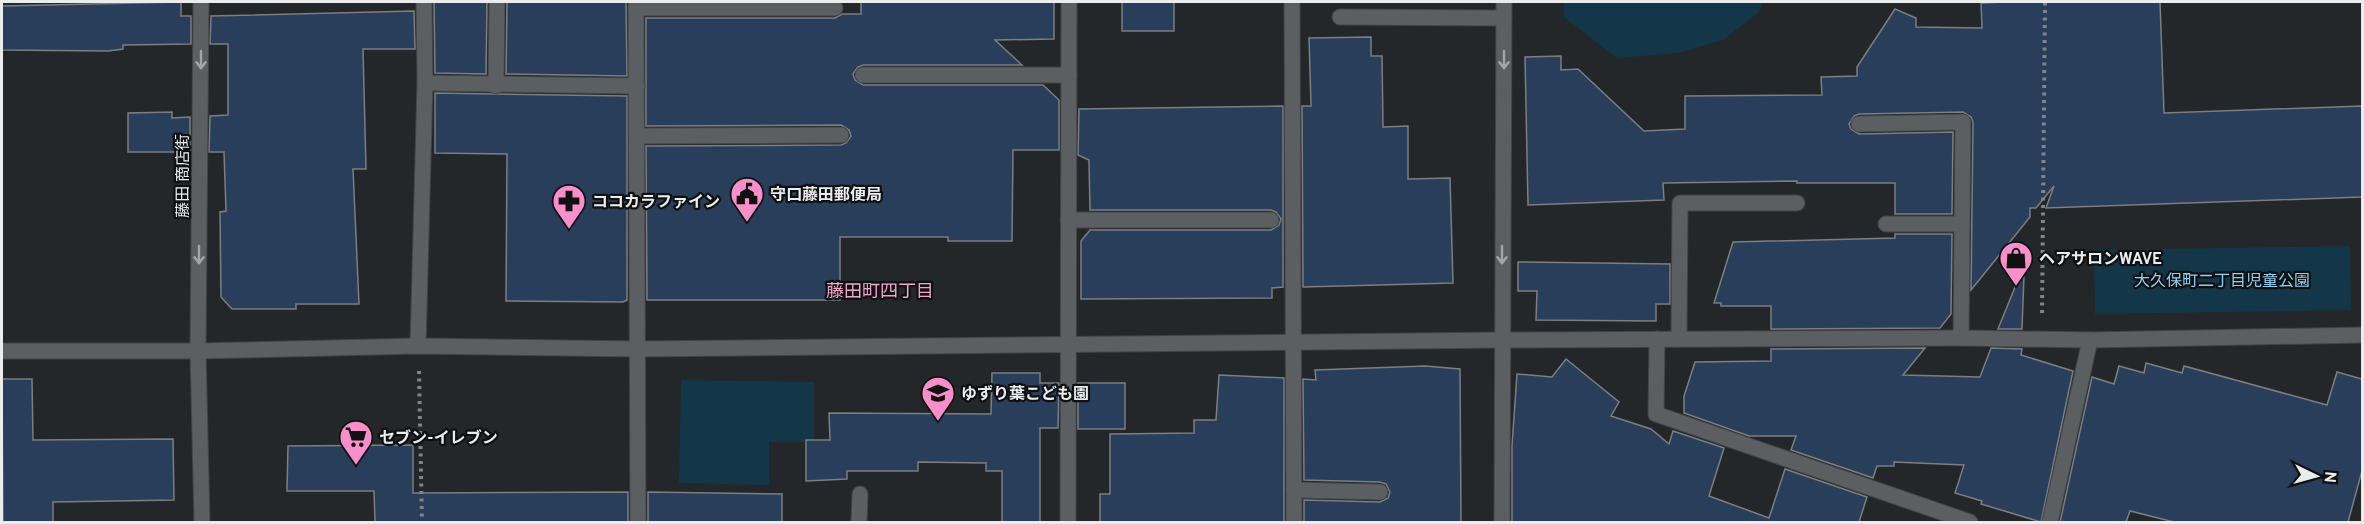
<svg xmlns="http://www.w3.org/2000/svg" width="2364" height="524" viewBox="0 0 2364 524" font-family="Overpass,'Noto Sans JP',sans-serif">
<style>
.green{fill:#133748}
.building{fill:#293e5a;stroke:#7c7e82;stroke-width:1.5}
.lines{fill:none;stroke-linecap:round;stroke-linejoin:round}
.minor-casing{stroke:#424547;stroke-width:17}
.path{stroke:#828486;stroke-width:4;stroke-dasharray:3 4.5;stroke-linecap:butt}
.minor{stroke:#5b5f61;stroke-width:15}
.oneway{stroke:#a2a6a8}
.labels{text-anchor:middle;stroke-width:4.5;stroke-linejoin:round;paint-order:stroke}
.street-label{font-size:16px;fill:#eaecee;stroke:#0e1011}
.poi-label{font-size:16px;font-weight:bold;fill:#eaecee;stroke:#0e1011;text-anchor:start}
.park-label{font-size:16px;fill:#8dd1f5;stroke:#0e1011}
.neighbourhood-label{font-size:18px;fill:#efa5cc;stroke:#0e1011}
</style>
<rect width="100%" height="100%" fill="#242729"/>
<!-- green -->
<g class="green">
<path d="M1564,2H1763L1759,12L1723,40L1678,53L1617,58L1564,17Z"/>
<path d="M2350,246L2351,310L2095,314L2094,250Z"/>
<path d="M681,380L814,382V442H769V485L679,483Z"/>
</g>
<!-- building -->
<g class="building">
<path d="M181,2V16H191V44L123,45V49L108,51L2,50V6Z"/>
<path d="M434,2H487L486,74L435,73Z"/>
<path d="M507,2H626L627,76L506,74Z"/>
<path d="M861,2H1054V39L995,40L1022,65H863L858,67L853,74L855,80L863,85H1043L1059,100V150H1013L1012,241H948V237H840V300H647L646,146L841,145L846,143L851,136L849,130L841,125L646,126V18H835L842,14H861Z"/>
<rect x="1122" y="2" width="52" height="29"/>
<path d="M2006,2H2160L2164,113L2362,106V197L2046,208L2054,186L2036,208H2030V217L1971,290L1973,122L1971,117L1963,112L1859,114L1854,116L1849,124L1851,129L1859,134L1953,132L1952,214H1895V183H1797V181L1663,183L1664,200L1528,205L1525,57L1561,56V70L1578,69L1644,131L1685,129V96L1822,95L1821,77L1857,76V67L1895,9L1916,18V27L1982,28L1981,3Z"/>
<path d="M414,11L415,49H363L366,169H353L359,304H296V309H232L221,297L220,212L226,211L224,152H209L210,116L228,115V44H210L211,16Z"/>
<path d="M1371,37V56H1382L1383,127L1408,126V179L1450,178L1453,283L1303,287L1302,106H1311L1309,38Z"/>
<path d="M435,93L627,96V300L623,302L506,301L507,154L435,153Z"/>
<path d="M1283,106V287L1272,288V298L1081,299V241L1090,230H1271L1279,225L1281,219L1276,212L1271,210H1090L1089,160L1078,155L1079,109Z"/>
<path d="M172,112V118L190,117V152H128V113Z"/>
<path d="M1895,234H1952L1951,314L1940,328L1771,329V306H1721V303H1714L1733,242L1895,238Z"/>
<path d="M1518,262L1670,264V304H1656V321L1536,320L1537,291H1518Z"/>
<path d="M2020,275H2024L2022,329H1998Z"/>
<path d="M1925,348L1903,375L1980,377L1991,348L2022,349L2021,355L2073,371L2041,522L1981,504L1982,501L1955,493L1964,465L1894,462V466H1877L1873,478L1791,450L1796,436H1749L1684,413V396L1695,362L1771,361V349Z"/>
<path d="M1566,359L1619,402L1611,416L1651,429L1669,444L1673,431L1724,448L1709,496L1769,518L1785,469L1867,497L1859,522H1512V446L1517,374L1552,377Z"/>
<path d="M2146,363L2182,373L2184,366L2327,405L2337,372L2362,379V471L2348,522H2174L2130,511L2126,522H2060L2092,377L2114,384L2119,366L2144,373Z"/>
<path d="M1425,366L1460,369L1461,522H1304V500L1380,502L1388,498L1390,492L1386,484L1380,482L1304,480L1303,379L1316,380L1315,370Z"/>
<path d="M992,373H1040V383H1059L1058,428H1040V522H1002V471H986V463L918,462V471H847V479L806,481V440H830L829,413L991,414Z"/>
<path d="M1219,375L1284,378V522H1100V494H1110V434L1194,433V420H1216Z"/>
<path d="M2,379H32L33,440L173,439L174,500L53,502V522H3Z"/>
<rect x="1078" y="383" width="47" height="46"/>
<path d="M413,445V493L628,492V522H375L374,491H287L288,446Z"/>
<path d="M648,492L782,494V522H648Z"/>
</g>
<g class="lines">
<!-- minor casing -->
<g class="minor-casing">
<g id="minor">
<path d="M201,2L198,351L202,522"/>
<path d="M636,2L638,522"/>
<path d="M1292,2L1294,522"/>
<path d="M636,8H835"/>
<path d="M1340,17L1504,18"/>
<path d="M863,75H1069"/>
<path d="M425,83L637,86"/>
<path d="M496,86L497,2"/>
<path d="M1859,124L1963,122L1961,338"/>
<path d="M638,136L841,135"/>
<path d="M1068,220H1271"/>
<path d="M1886,224H1962"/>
<path d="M1657,339L1656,414L1970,522"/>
<path d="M1679,339L1680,203H1797"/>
<path d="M418,346L425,83L424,2"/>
<path d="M2,351H198L418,346L639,349L1501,340L1961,338L2090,340L2362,335"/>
<path d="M1294,490L1380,492"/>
<path d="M859,522L860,494"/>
<path d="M1068,522L1069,2"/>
<path d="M1502,522L1504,2"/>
<path d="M2050,522L2090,340"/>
</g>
</g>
<!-- path -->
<g class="path">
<path d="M2042,313L2045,2"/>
<path d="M419,371L422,522"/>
</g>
<!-- minor -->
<use href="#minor" class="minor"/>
</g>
<!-- one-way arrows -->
<defs><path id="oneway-shaft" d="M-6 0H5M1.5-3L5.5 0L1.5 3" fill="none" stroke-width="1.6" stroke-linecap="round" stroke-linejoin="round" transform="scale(1.5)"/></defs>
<g class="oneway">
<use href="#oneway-shaft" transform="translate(201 60) rotate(90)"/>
<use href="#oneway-shaft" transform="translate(1504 60) rotate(90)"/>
<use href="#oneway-shaft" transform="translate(199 255) rotate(90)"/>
<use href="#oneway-shaft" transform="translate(1502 255) rotate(90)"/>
</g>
<!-- icons -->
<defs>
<g id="civic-pin" transform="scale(1.725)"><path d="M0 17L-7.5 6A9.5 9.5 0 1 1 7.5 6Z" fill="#f98fca" stroke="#0e1011"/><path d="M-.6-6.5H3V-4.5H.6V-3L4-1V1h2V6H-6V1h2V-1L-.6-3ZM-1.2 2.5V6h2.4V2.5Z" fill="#111"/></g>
<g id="pharmacy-pin" transform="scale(1.725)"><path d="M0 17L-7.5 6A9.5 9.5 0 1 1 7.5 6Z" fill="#f98fca" stroke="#0e1011"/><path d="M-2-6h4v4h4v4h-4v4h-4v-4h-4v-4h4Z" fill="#111"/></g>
<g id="shop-pin" transform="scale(1.725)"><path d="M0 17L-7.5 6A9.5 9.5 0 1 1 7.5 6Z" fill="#f98fca" stroke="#0e1011"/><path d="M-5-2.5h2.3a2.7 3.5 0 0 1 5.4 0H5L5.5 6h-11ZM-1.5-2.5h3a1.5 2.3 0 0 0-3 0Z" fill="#111"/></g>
<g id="school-pin" transform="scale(1.725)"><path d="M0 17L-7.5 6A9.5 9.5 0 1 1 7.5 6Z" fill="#f98fca" stroke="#0e1011"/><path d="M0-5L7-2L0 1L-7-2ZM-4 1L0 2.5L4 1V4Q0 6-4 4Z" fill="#111"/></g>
<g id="supermarket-pin" transform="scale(1.725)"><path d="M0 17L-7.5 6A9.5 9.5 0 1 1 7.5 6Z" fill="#f98fca" stroke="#0e1011"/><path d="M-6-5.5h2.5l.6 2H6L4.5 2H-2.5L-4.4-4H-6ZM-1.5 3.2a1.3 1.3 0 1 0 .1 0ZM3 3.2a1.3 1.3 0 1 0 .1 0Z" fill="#111"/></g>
</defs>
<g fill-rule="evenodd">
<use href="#civic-pin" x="747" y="194"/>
<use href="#pharmacy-pin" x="569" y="201"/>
<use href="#shop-pin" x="2016" y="258"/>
<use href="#school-pin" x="938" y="393"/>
<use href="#supermarket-pin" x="356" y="437"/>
</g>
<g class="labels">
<!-- street labels -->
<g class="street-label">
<text transform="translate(182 176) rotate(-90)" y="6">藤田 商店街</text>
</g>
<!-- poi labels -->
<g class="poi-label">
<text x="770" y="200">守口藤田郵便局</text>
<text x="592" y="207">ココカラファイン</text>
<text x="2039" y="264">ヘアサロンWAVE</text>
<text x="961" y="399">ゆずり葉こども園</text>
<text x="379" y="443">セブン-イレブン</text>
</g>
<!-- park labels -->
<g class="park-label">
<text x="2222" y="286">大久保町二丁目児童公園</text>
</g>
<!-- neighbourhood labels -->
<g class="neighbourhood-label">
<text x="880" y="297">藤田町四丁目</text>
</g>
</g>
<!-- border -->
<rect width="2364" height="524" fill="none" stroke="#eaecee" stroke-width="6"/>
<!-- north arrow -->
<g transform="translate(2316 476) rotate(95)" stroke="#0e1011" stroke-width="4.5" paint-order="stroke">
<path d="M0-4.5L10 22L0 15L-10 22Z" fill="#eaecee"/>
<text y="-9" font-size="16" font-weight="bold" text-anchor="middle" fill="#eaecee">N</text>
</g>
</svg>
